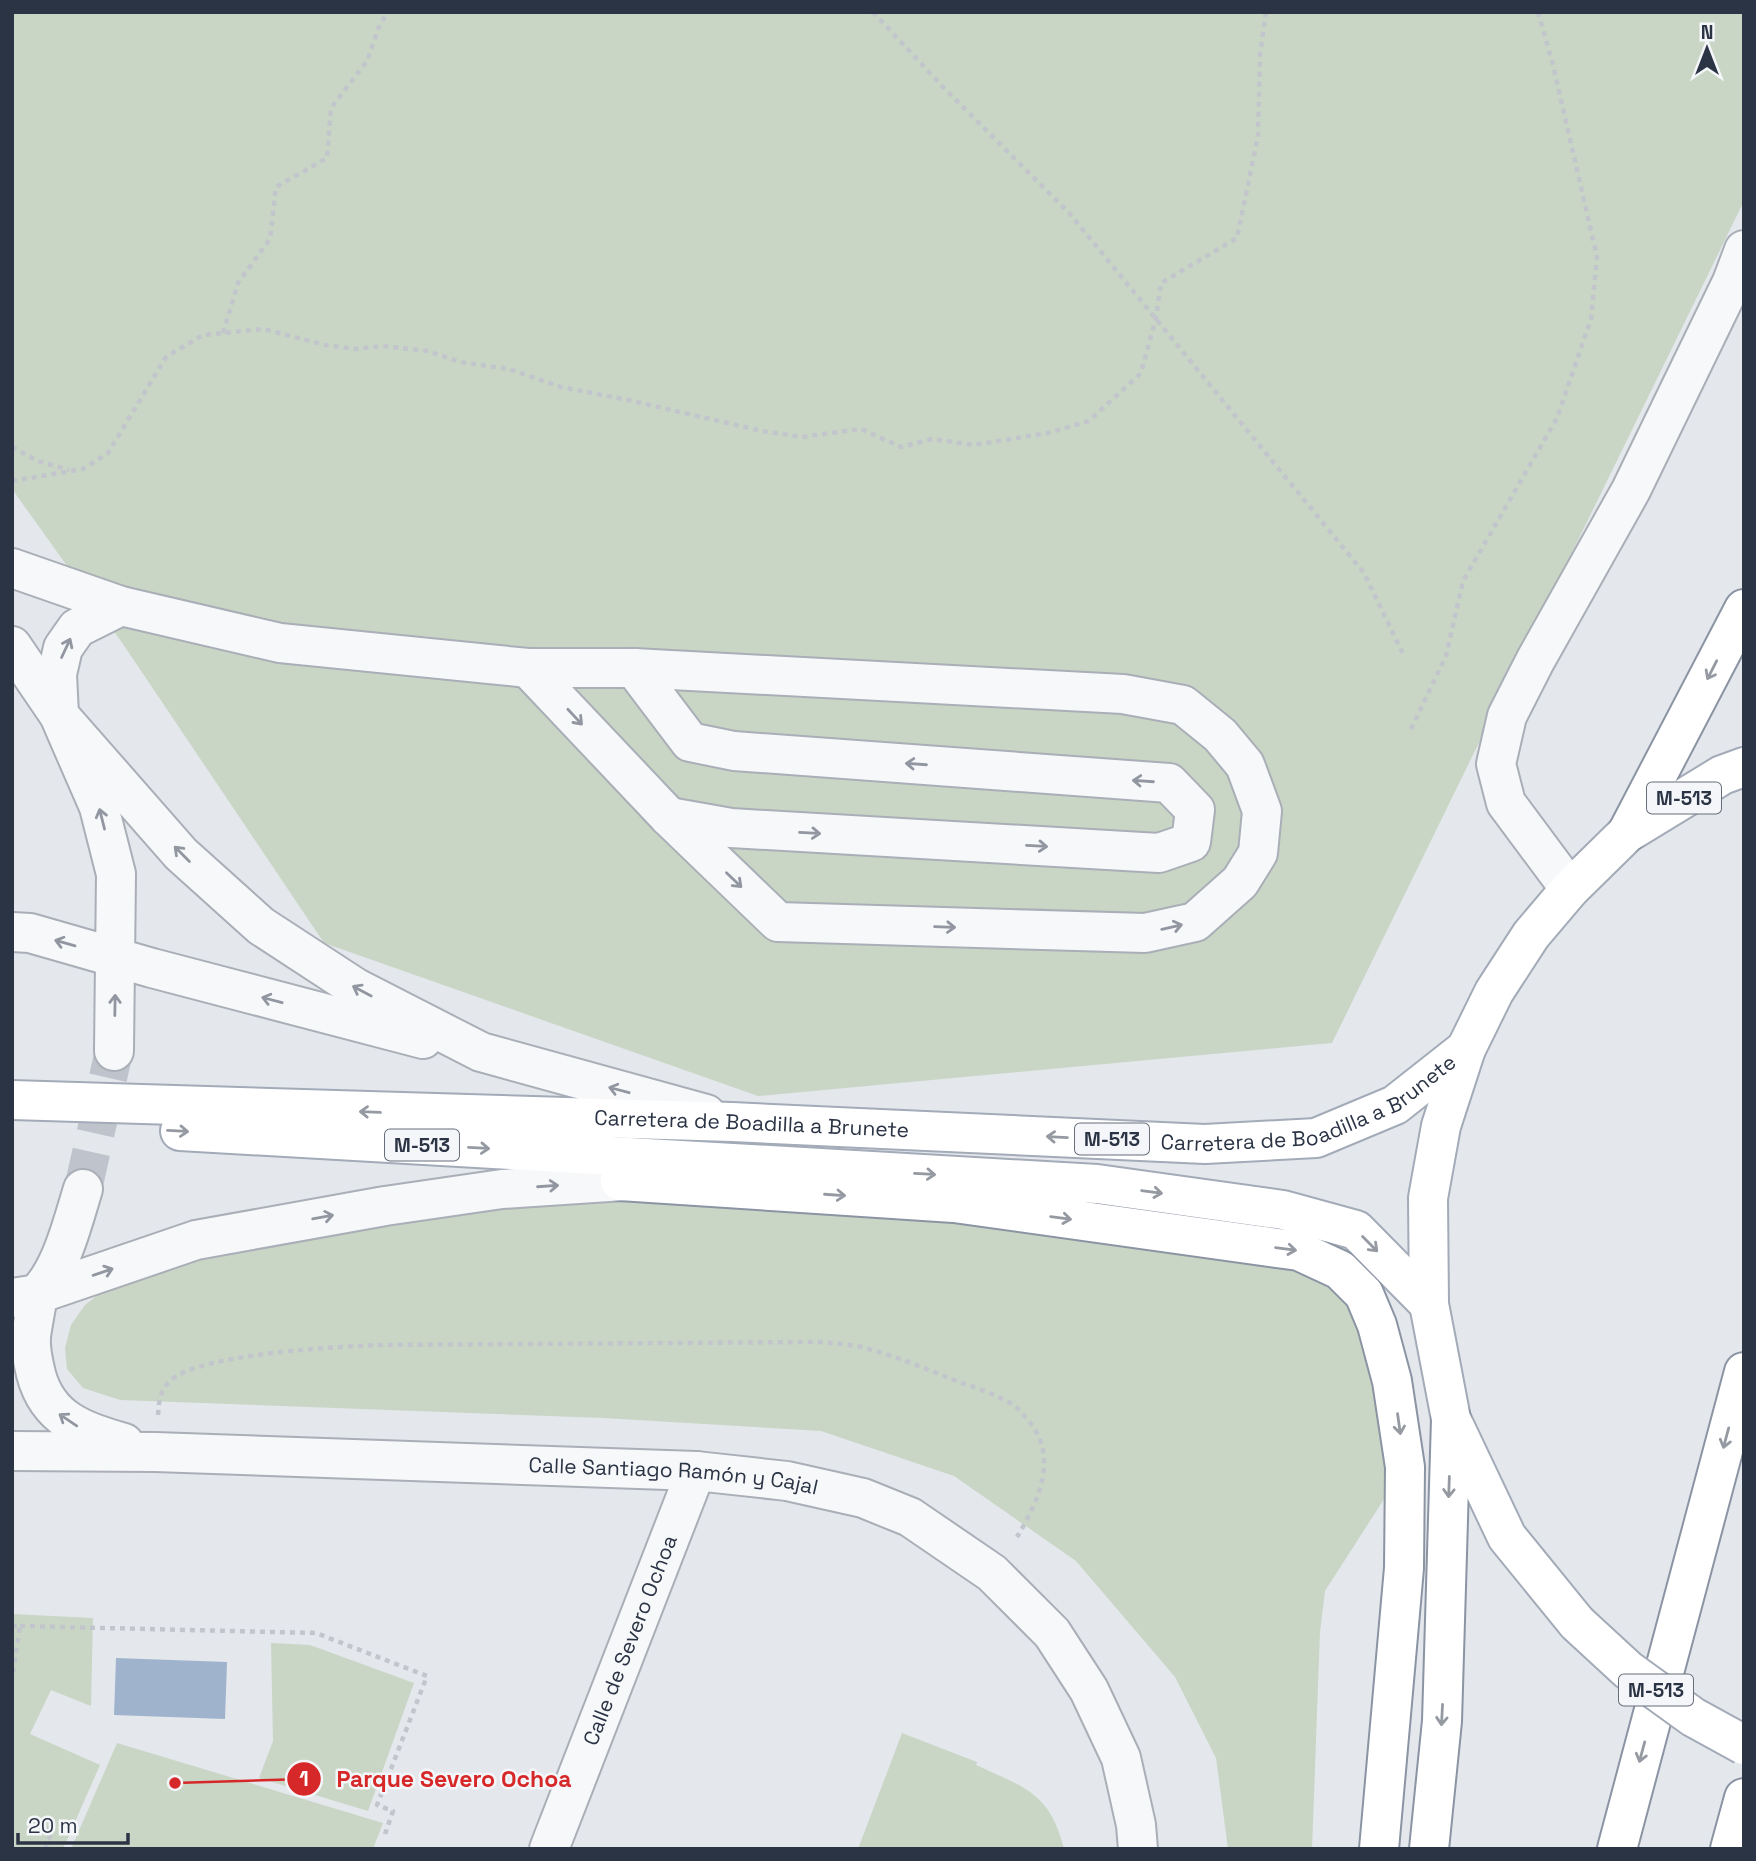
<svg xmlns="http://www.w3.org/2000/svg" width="1756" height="1861" viewBox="0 0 1756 1861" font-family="'Space Grotesk',sans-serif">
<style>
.green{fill:#c9d6c5}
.water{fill:#9fb4cc}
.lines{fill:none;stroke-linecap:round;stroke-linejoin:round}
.minor-tunnel{stroke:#bfc3cb;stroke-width:38;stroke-dasharray:38 19;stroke-linecap:butt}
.minor-casing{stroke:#a9aeb7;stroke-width:42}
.major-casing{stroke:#a3abb8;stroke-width:42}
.highway-casing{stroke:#8b94a3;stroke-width:42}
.path{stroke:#c2c5cb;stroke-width:4.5;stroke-dasharray:5 5;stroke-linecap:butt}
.minor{stroke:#f7f8fa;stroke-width:38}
.major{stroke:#fff;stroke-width:38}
.highway{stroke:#fff;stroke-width:38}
.major-bridge-casing{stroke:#a3abb8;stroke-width:42;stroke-linecap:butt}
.major-bridge{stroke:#fff;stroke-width:38}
.oneway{stroke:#9196a0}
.oneway2{stroke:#959aa2}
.labels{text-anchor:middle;stroke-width:5;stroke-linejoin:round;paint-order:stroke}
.shield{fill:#f4f6f9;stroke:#676e7b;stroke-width:2}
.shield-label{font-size:19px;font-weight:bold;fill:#2b3445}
.street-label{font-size:21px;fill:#2b3445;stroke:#f4f6f9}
.leader{fill:none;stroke:#d62828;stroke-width:2.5}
.callout-dot{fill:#d62828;stroke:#f4f6f9;stroke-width:2.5}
.mark-label{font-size:21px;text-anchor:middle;font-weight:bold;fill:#fff}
.callout-label{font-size:23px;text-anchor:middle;font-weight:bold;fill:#d62828;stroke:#f4f6f9;stroke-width:5;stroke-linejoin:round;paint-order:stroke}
</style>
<rect width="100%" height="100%" fill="#e4e7ec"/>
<!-- green -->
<g class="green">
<path d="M12,12H1744V201L1332,1043L758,1096L324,943L123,644L12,489Z"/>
<path d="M753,1195L1286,1255L1348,1291L1361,1324L1395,1482L1325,1591L1320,1632L1312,1849H1228L1216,1758L1175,1677L1076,1561L954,1476L821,1431L603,1418L120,1400L83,1388L67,1369L65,1348L71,1325L85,1305L108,1287L254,1244L474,1208Z"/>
<path d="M12,1614L93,1618L91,1706L51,1690L30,1734L100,1765L63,1849H12Z"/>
<path d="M271,1643L310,1645L414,1683L368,1811L259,1778L273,1741Z"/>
<path d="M902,1733L977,1762L976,1765C1023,1787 1050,1792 1064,1849H858Z"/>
<path d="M117,1743L383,1823L373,1849H71Z"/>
</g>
<!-- water -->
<path class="water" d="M116,1658L227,1662L225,1719L114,1715Z"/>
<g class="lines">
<!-- minor-tunnel -->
<path class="minor-tunnel" d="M83,1189L114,1051"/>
<!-- minor casing -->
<g class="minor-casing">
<g id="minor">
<path d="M12,568L121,606L280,643L528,668H634L1123,694L1183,705L1220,735L1245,765L1262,811L1258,853L1240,882L1195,922L1145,933L778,922L669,817L528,668"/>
<path d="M121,606L77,628L63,648L57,674L59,715L181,854L261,926L356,988L481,1052L706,1114"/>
<path d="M12,646L59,715L99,807L116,874L114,1051"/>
<path d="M634,668L690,742L734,751L1169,783L1195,810L1191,842L1159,853L731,828L669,817"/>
<path d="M1570,889L1506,803L1496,764L1507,716L1535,661L1631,490L1732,282L1744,250"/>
<path d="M12,932L30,933L152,968L423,1039"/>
<path d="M38,1294C36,1308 33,1322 31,1336C30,1349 33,1362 36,1374C48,1420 83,1431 124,1443"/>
<path d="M12,1298L38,1294L196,1240L385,1206L502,1189L654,1179"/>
<path d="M32,1299C61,1274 72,1224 83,1189"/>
<path id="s1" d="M12,1451L155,1452L696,1471L787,1481L863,1498L910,1517L992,1573L1052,1633L1089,1690L1121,1758L1136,1825L1138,1849"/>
<path id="s2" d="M549,1849L696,1471"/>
</g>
</g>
<!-- major casing -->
<g class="major-casing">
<g id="major">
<path id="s3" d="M12,1100L732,1122L1205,1144L1316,1138L1395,1105L1466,1049"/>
<path d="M180,1131L1097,1184L1283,1210L1356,1230L1429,1304"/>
<path d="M1577,1623L1507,1537L1451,1419L1429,1304L1428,1198L1441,1126L1466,1049L1494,992L1531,935L1570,889L1627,833L1722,775L1744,767"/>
</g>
</g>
<!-- highway casing -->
<g class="highway-casing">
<g id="highway">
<path d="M1627,833L1744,609"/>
<path d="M620,1181L954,1203L1299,1251L1340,1270L1364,1294L1377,1325L1392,1381L1405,1467L1404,1568L1379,1849"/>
<path d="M1429,1849L1442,1721L1451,1419"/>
<path d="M1617,1849L1744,1372"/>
<path d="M1730,1849L1744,1798"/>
</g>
</g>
<!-- path -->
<g class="path">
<path d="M873,12L942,86L1070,214L1364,573L1403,654"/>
<path d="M223,333L238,283L270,239L276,187L327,158L331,108L367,61L380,24L388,12"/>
<path d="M12,447L38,461L69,470"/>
<path d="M12,481L83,469L108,453L166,357L203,335L264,329L325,345L355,349L383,346L428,351L460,362L509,369L561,387L628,400L762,431L802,437L861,429L901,447L932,439L974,445L1048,433L1089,421L1141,373L1156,318L1161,283L1237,238L1258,136L1260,55L1266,12"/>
<path d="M1411,729L1446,656L1463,581L1557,418L1591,319L1597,257L1553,65L1538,12"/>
<path d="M158,1415C159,1401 160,1391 170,1381C197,1354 335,1347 376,1345L818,1342C832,1343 847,1344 861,1347C890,1354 919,1366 947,1377C968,1386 992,1392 1012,1404C1018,1407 1022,1414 1027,1419C1060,1456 1039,1500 1017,1537"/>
<path d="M12,1626H20L12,1679"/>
<path d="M20,1626L316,1633L427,1676L377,1805L393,1811L384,1837"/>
<path d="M45,1849L52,1831L46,1828"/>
</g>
<!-- minor -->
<use href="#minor" class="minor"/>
<!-- major -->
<use href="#major" class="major"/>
<!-- highway -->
<use href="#highway" class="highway"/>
<!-- major-bridge casing -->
<g class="major-bridge-casing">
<path id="major-bridge" d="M1577,1623L1628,1670L1693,1717L1744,1745"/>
</g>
<!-- major-bridge -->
<use href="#major-bridge" class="major-bridge"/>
</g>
<!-- one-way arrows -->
<defs><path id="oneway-shaft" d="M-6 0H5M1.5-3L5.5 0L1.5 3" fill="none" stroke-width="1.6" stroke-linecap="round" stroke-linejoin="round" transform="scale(1.75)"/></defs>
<g class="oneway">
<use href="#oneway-shaft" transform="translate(66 648) rotate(-65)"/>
<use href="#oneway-shaft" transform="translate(575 717) rotate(47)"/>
<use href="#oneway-shaft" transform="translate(916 764) rotate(-176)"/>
<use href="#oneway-shaft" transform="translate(1143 781) rotate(-176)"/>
<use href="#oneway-shaft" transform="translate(102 819) rotate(-104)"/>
<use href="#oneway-shaft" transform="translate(810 833) rotate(3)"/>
<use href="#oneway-shaft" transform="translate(1037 846) rotate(3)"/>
<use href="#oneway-shaft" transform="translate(182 854) rotate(-135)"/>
<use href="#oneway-shaft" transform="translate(734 880) rotate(44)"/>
<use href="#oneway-shaft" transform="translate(945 927) rotate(2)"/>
<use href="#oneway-shaft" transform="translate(1172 927) rotate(-13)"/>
<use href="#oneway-shaft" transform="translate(65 943) rotate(-164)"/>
<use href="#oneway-shaft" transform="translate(362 991) rotate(-152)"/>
<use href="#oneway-shaft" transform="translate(272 1000) rotate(-165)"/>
<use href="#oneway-shaft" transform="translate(115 1005) rotate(-89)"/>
<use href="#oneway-shaft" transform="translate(619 1090) rotate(-165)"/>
<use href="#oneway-shaft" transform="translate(548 1186) rotate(-4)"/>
<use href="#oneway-shaft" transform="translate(323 1217) rotate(-10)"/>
<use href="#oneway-shaft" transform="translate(103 1272) rotate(-19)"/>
<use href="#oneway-shaft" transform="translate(68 1420) rotate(-146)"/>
</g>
<g class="oneway2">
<use href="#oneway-shaft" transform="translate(1712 670) rotate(117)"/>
<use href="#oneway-shaft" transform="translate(370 1112) rotate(-178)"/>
<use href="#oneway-shaft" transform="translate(178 1131) rotate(3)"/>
<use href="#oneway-shaft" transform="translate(1057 1137) rotate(-177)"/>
<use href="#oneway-shaft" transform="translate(479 1148) rotate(3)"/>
<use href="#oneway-shaft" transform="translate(925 1174) rotate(3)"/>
<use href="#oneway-shaft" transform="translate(1152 1192) rotate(8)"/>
<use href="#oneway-shaft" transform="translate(835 1195) rotate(4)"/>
<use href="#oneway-shaft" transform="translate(1061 1218) rotate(8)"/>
<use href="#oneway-shaft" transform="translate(1370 1244) rotate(45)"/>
<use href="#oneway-shaft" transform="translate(1286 1249) rotate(8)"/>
<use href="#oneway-shaft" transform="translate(1399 1424) rotate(82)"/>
<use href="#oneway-shaft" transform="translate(1726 1438) rotate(105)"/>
<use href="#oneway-shaft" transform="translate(1449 1487) rotate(92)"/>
<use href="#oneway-shaft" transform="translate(1442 1715) rotate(93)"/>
<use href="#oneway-shaft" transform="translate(1642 1752) rotate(105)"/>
</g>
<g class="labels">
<!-- shield labels -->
<g class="shield">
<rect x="1647" y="782.5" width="74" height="31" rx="5"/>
<rect x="1075" y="1123.5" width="74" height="31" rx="5"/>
<rect x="385" y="1129.5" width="74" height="31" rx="5"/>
<rect x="1619" y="1674.5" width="74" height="31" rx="5"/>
</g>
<g class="shield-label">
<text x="1684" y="805">M-513</text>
<text x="1112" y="1146">M-513</text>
<text x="422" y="1152">M-513</text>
<text x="1656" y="1697">M-513</text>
</g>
<!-- street labels -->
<g class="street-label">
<text dy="7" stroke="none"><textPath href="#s3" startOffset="1307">Carretera de Boadilla a Brunete</textPath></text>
<text dy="7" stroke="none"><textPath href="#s3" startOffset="740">Carretera de Boadilla a Brunete</textPath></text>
<text dy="7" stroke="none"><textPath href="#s1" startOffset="662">Calle Santiago Ramón y Cajal</textPath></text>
<text dy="7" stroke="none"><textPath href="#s2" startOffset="224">Calle de Severo Ochoa</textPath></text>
</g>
</g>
<!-- callouts -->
<path class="leader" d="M175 1783L304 1779"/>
<g class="callout-dot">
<circle cx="175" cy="1783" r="7"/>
<circle cx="304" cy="1779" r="18"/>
</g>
<g class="mark-label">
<text x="304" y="1786">1</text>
</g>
<g class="callout-label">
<text x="454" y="1787">Parque Severo Ochoa</text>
</g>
<!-- border -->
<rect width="1756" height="1861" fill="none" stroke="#2b3445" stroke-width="28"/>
<!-- north arrow -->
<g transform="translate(1707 49)" stroke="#f4f6f9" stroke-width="5" paint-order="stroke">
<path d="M0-5L12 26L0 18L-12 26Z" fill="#2b3445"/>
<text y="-10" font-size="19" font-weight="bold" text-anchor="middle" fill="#2b3445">N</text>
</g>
<!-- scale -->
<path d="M18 1833v10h110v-10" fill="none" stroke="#2b3445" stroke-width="3.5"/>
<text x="28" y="1833" font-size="21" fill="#2b3445" stroke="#f4f6f9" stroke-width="5" paint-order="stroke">20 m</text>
</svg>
